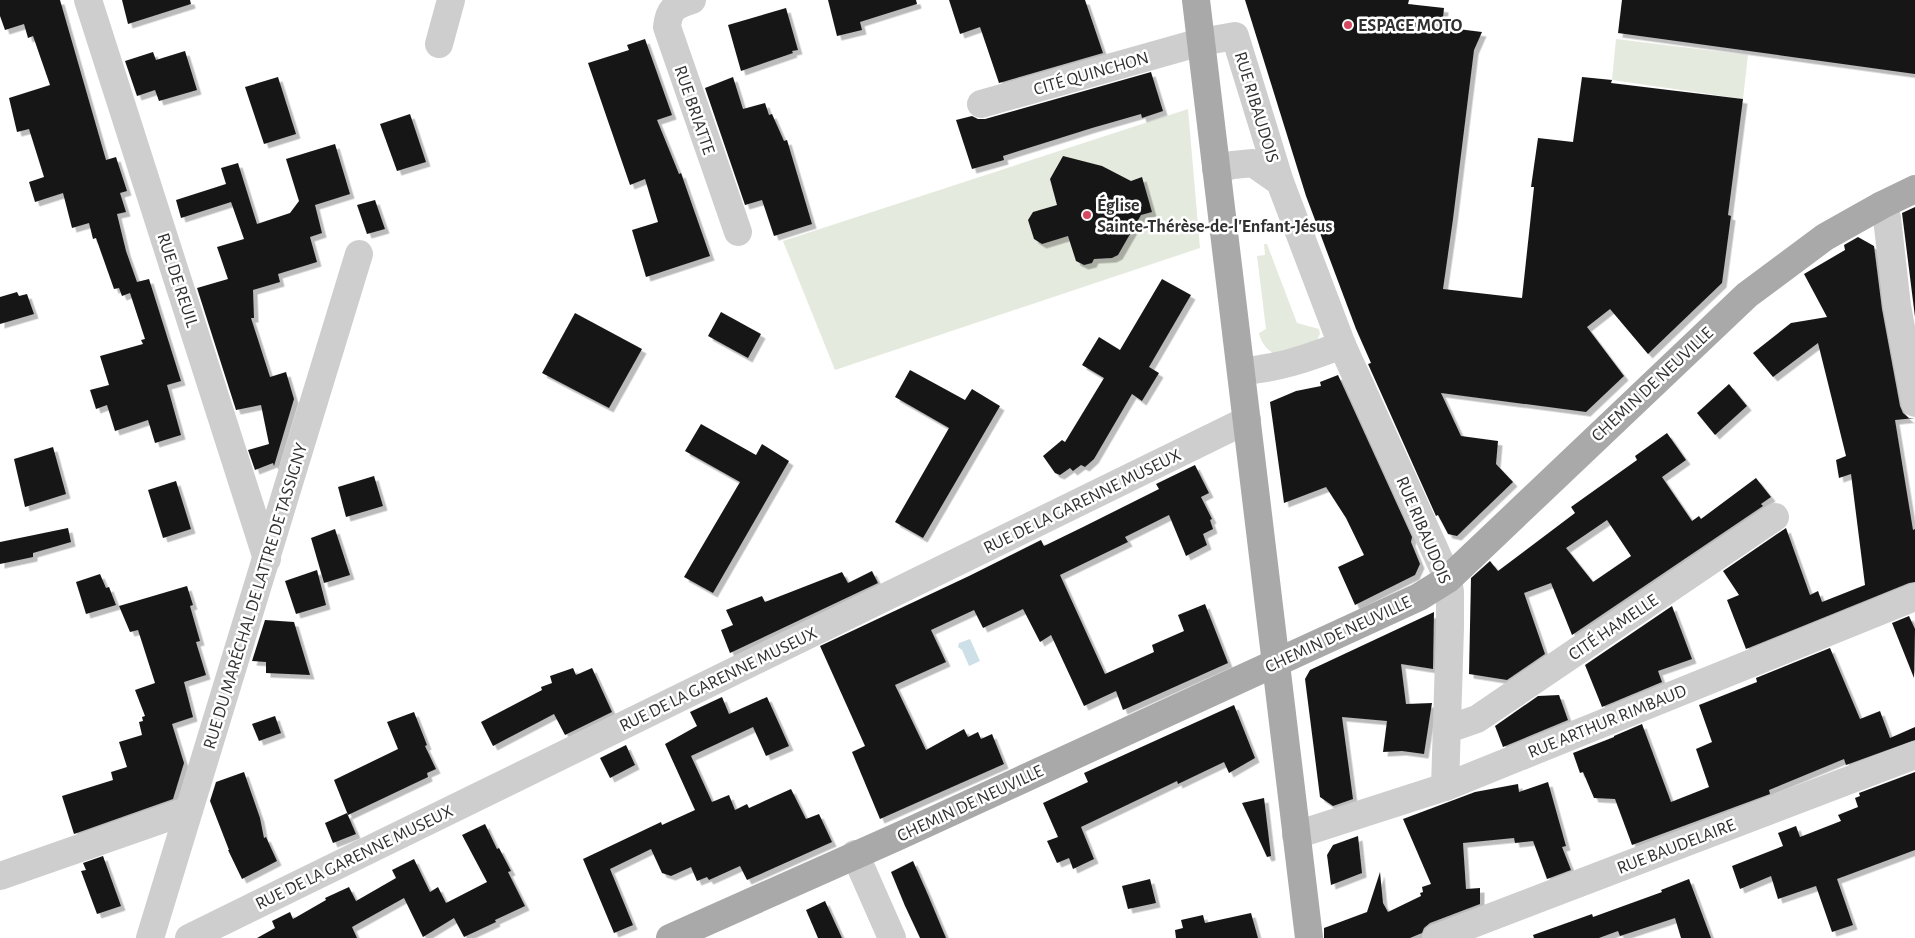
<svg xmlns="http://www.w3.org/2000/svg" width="1915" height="938" viewBox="0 0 1915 938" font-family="'Alegreya Sans',sans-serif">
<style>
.green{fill:#e5eade}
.water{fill:#cde0e8}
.building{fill:#181818;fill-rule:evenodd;filter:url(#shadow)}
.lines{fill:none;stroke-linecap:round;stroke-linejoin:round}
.minor{stroke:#cecece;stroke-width:28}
.major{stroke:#a9a9a9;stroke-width:28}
.poi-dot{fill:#d44860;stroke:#fff;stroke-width:2}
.labels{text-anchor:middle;stroke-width:5;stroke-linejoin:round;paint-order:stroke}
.poi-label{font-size:18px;font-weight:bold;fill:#313131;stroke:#fff;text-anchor:start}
.street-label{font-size:18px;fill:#313131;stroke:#fff}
</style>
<defs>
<filter id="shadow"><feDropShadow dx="4.5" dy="4.5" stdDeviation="0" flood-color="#0004"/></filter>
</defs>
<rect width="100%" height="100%" fill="#fff"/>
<!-- green -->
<g class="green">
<path d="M1616,39L1748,55L1743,99L1612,80Z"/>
<path d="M1188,109L1200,248L835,370L783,241Z"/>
<path d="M1264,244H1267L1297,323L1319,329L1320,334L1316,342L1273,353C1265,348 1261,342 1259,333L1266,329L1257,256L1265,255Z"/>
</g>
<!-- water -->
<path class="water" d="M970,639L980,661L969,666L962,650L958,647L959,643Z"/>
<!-- building -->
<g class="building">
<path d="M0,0H60L106,160L116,157L127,191L120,193L126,212L117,214L126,251L137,282L149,279L181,381L167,385L181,435L155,443L148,420L115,431L107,405L96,409L90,390L109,385L100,356L143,344L141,340L145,339L130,293L122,296L119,288L114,289L96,238L93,239L89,223L72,228L63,193L35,202L29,182L44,177L29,129L17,132L9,98L50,85L33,36L28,38L24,24L5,30L0,16Z"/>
<path d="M122,0H190L191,4L128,24Z"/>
<path d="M828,0H916L917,4L860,22L862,30L837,36Z"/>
<path d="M949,0H1085L1103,53L999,83L980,27L960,34Z"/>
<path d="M1245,0H1409L1408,4L1444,8L1442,27L1482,32L1474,50L1453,219L1443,289L1522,298L1534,187H1531L1538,138L1573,142L1582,77L1612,80L1611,83L1743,99L1728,215L1731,216L1722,283L1648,354L1610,309L1587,327L1624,376L1586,412L1441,393L1461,436L1498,441L1496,464L1513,482L1457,536L1448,534L1438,515L1436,516L1368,364L1371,363L1356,329L1306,196Z"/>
<path d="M1622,0H1915V74L1618,33Z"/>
<path d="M786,8L798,50L792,51L793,53L741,71L728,25Z"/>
<path d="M645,39L672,115L657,120L679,174L681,173L710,256L646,277L632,230L658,222L645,179L630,185L588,63L629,50L627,45Z"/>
<path d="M185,51L197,90L159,101L155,90L137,96L125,61L153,52L156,60Z"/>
<path d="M1151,72L1163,111L1142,118L1141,114L1092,128L1003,156L1004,160L972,169L956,120L972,116L978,119H985Z"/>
<path d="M278,77L296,134L264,144L245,87Z"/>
<path d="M733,77L743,109L765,103L769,115L772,114L784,141L787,140L812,224L774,236L762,200L745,205L705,88Z"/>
<path d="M410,114L426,162L397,171L380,124Z"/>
<path d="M335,144L350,194L315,205L322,233L310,237L317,262L278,274L280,282L253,290L254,318H251L270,377L286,372L294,399L274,466L273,463L255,470L248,450L269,444L261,405L236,410L197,288L228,279L217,247L244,239L231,202L181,218L176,200L226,184L221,168L238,163L257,224L290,213L299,201L286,159Z"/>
<path d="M1063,156L1102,166L1131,181L1142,177L1152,212L1141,215L1118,255L1112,258L1094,259L1092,263L1084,265L1076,261L1068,236L1042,244L1034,239L1028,220L1033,212L1057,205L1050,179Z"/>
<path d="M375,200L385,229L367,234L357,205Z"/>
<path d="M1915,207V317L1902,213Z"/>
<path d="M1858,237L1874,246L1882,309L1900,406L1903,413L1909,418H1915L1895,420L1913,530L1915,529V582L1909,583L1746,649L1727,600L1739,595L1723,571L1786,528L1810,595L1818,591L1822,602L1865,585L1851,474L1839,478L1836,460L1846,456L1818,343L1773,377L1753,353L1791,323L1827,317L1804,274L1845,250L1844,245Z"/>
<path d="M1162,279L1191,295L1149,367L1159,373L1142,401L1132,394L1094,459L1085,467L1081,465L1073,471L1070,468L1060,475L1055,473L1043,456L1062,440L1065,442L1104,378L1082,365L1099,337L1120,350Z"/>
<path d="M17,292L19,296L27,294L34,314L0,324V297Z"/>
<path d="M721,312L761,334L748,358L708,336Z"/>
<path d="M575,313L642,349L609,408L542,373Z"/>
<path d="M910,370L965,400L972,389L1000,406L923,538L895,522L949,428L895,397Z"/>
<path d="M1338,375L1412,537L1411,542L1420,564L1415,575L1355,605L1338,567L1364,555L1346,518L1326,487L1284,503L1270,402L1296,391L1321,386L1320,382Z"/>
<path d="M1729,384L1747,406L1715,435L1697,413Z"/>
<path d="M701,424L756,455L762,444L789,461L713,593L684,577L740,482L685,451Z"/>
<path d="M1667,433L1686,460L1662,477L1692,521L1699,516L1701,519L1756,478L1771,497L1761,504L1763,506L1572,635L1551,583L1524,593L1545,654L1507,680L1469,674L1471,578L1490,561L1498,571L1575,513L1571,507L1637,460L1635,456ZM1607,520L1631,556L1593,582L1566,548Z"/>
<path d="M53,447L66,494L25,507L14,459Z"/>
<path d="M1195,465L1209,493L1201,497L1212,519L1210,520L1213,529L1203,534L1207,545L1186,556L1169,515L1125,537L1128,542L1060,575L1105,674L1154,652L1152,645L1184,631L1178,615L1205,604L1228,663L1123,710L1116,691L1084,706L1051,635L1040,642L1023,609L983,628L974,610L931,630L946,662L895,685L926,750L964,729L968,737L978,732L981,739L992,734L1004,764L880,819L852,752L865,746L820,646L969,576L1041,540L1044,546L1083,527L1159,489L1156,484Z"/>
<path d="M374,476L383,506L346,517L338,487Z"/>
<path d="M176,481L191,529L163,538L148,490Z"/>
<path d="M68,528L71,542L33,553V557L0,564V542Z"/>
<path d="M335,529L350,575L324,583L311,538Z"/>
<path d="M317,570L326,605L296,614L285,581Z"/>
<path d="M872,571L878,583L730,653L721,630L733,625L726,610L762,596L765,602L842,572L848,583Z"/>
<path d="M100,574L106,588L109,587L116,605L86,614L76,582Z"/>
<path d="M187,586L193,605L190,606L200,641L196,642L206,675L184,682L193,717L172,724L184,763L173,799L74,834L62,796L113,780L111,772L127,767L119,742L142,735L139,722L143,721L142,717L145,716L135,690L155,683L138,630L130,632L119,606Z"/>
<path d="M1672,606L1692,659L1658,671L1662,682L1602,707L1585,665Z"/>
<path d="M1434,612L1433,669L1401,664L1406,704L1432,703L1424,754L1402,751L1383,752L1387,721L1342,717L1353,799L1333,806L1320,797L1305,679L1310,670Z"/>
<path d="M1909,616L1915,629L1914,678L1892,623Z"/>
<path d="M265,620L294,622L310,675L266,673V662L252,661Z"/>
<path d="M1830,648L1860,719L1880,711L1890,738L1915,727V740L1846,765L1844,759L1769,790L1770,794L1632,845L1615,799L1594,798L1583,772L1580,773L1573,753L1614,737V736L1642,724L1671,802L1709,787L1696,749L1712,742L1699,705L1757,682L1756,678Z"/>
<path d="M573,668L576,675L592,668L612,712L565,735L554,714L493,746L481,722L542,690L541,687L552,683L550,676Z"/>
<path d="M1559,695L1568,720L1503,747L1495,726L1538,696Z"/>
<path d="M722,697L729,714L767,697L789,746L766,756L753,727L691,756L712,802L729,795L735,810L747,804L749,808L791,789L806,819L819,814L832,842L747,880L740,866L709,880L707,877L697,881L691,867L671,876L662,873L651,849L610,869L633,925L614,933L583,859L661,822L662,825L695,810L665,744L697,726L690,712Z"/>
<path d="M1234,705L1255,758L1229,773L1224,762L1178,784L1177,781L1081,827L1094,859L1073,869L1069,858L1057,863L1047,841L1058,837L1043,803L1088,782L1084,773Z"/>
<path d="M414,712L427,745L425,746L436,769L427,773L428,777L348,815L334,780L398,749L387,722Z"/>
<path d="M275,716L281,733L259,741L252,724Z"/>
<path d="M626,745L635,765L610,778L600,758Z"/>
<path d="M244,772L260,818L264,838L266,837L277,861L242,879L228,850H229L210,801L216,782Z"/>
<path d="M1915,772V850L1837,879L1853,925L1832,932L1816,886L1778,899L1771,876L1740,889L1732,866L1783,846L1778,833L1796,826L1800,837L1841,821L1838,815L1858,807L1855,798L1860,796L1859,793Z"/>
<path d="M1548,782L1566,846L1562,847L1571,870L1547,879L1533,841L1515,843L1514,838L1463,843L1466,889L1480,888V904L1430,923L1424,928L1422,933L1410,938H1324V928L1367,912L1380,872L1383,903L1388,912L1421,896L1420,893L1423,892L1422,887L1431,884L1403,819L1475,792L1518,784L1519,792Z"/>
<path d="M1264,798L1271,856L1267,857L1242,803Z"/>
<path d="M347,813L356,834L333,843L325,823Z"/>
<path d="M485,824L497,849L499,848L511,871L508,872L525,906L495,920L496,922L464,937L454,918L423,937L404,898L352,927L357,938H257L275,928L272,921L290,912L293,919L326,900L325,898L349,887L356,901L396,878L392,870L414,859L430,892L438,887L446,903L487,882L462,835Z"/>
<path d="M1358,836L1362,873L1331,885L1327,855L1333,845Z"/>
<path d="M103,856L121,906L97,914L81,871L86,870L83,863Z"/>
<path d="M913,861L928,895L946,938H920L905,906L891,872Z"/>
<path d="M1150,879L1156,903L1128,909L1122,886Z"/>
<path d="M1689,879L1711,938H1681L1675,918L1620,936L1618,931L1599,938H1534L1533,935L1592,914L1593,917L1662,892L1661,890Z"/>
<path d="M825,901L842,938H818L806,910Z"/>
<path d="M1251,913L1258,938H1176L1175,930L1183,928L1181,920L1203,915L1205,923Z"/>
</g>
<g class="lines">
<!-- minor -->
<g class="minor">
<path d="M88,0L267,559"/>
<path d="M692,0C675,6 669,8 667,27L738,232"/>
<path d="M439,44L451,0"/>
<path d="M981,104L1201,42L1235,36L1280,182"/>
<path d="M1216,169L1233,165L1253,163L1280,182L1342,345L1448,579L1450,592V628L1445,787"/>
<path d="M1882,205L1887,218L1897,306L1915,403"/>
<path d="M1241,371C1277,369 1308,358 1342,345"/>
<path d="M1448,729L1477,719L1775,517"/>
<path d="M1296,835L1445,787L1915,597"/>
<path d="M855,854L892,938"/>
<path d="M0,876L189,810"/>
<path d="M150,938L359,254"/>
<path d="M189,938L1247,420"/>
<path d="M1436,938L1915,755"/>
</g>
<!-- major -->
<g class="major">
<path d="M1196,0L1309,938"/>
<path d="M670,938L899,836L1419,597L1448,579L1747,295L1825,237L1882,205L1915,189"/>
</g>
</g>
<!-- markers -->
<g class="poi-dot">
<circle cx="1348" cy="25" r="5"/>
<circle cx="1087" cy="215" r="5"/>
</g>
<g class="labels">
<!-- poi labels -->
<g class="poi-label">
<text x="1358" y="31">ESPACE MOTO</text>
<text x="1097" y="211">Église<tspan x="1097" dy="21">Sainte-Thérèse-de-l'Enfant-Jésus</tspan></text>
</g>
<!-- street labels -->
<g class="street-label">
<text transform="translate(1091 73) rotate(-16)" y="6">CITÉ QUINCHON</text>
<text transform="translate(1257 107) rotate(73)" y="6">RUE RIBAUDOIS</text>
<text transform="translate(695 110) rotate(71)" y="6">RUE BRIATTE</text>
<text transform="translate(178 280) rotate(72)" y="6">RUE DE REUIL</text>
<text transform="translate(1652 384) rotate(-43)" y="6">CHEMIN DE NEUVILLE</text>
<text transform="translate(1082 501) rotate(-26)" y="6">RUE DE LA GARENNE MUSEUX</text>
<text transform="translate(1424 530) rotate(67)" y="6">RUE RIBAUDOIS</text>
<text transform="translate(255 596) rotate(-73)" y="6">RUE DU MARÉCHAL DE LATTRE DE TASSIGNY</text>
<text transform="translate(1613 627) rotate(-34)" y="6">CITÉ HAMELLE</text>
<text transform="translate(1338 634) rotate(-25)" y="6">CHEMIN DE NEUVILLE</text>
<text transform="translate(718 679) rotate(-26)" y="6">RUE DE LA GARENNE MUSEUX</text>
<text transform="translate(1607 721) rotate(-22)" y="6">RUE ARTHUR RIMBAUD</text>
<text transform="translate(970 803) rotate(-25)" y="6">CHEMIN DE NEUVILLE</text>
<text transform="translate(1676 846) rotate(-21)" y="6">RUE BAUDELAIRE</text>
<text transform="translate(354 857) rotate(-26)" y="6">RUE DE LA GARENNE MUSEUX</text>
</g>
</g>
</svg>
